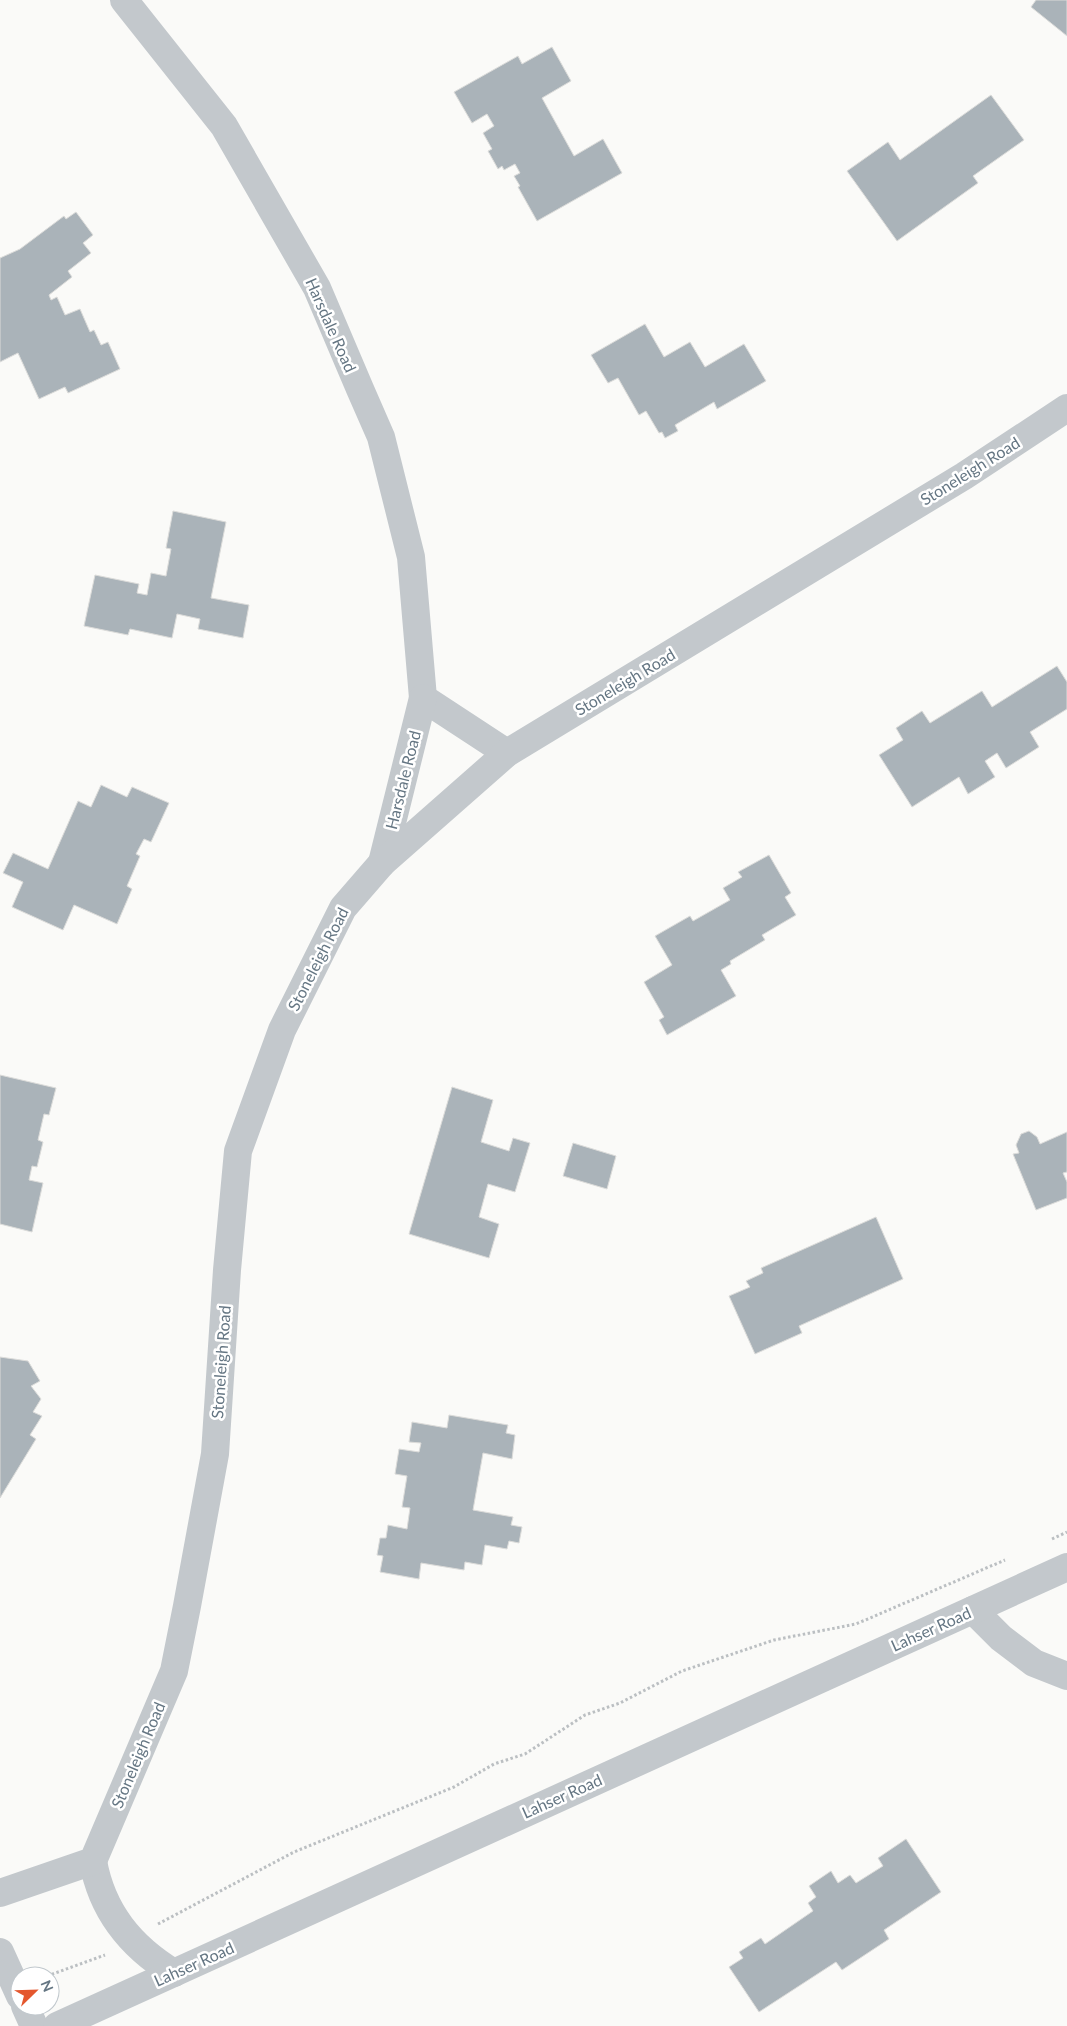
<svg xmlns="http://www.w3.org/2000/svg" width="1067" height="2026" viewBox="0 0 1067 2026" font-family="Lato,sans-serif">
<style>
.building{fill:#aab3b9;stroke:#dcdcda}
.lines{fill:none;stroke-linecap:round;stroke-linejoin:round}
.path{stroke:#bbbfc2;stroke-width:3;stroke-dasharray:2.5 2.5;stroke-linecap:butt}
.minor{stroke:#c3c8cc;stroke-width:28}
.labels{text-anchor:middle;stroke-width:5;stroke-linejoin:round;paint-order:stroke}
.street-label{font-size:16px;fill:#657683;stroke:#fff}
</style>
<rect width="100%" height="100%" fill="#fafaf8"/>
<!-- building -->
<g class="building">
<path d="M1036,0H1067V36L1031,7Z"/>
<path d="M552,47L571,81L542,98L574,156L603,139L622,173L537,221L518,187L520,186L514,176L520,173L515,164L504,170L502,166L498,169L488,151L492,149L483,133L494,126L487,114L472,123L454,92L518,56L522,64Z"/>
<path d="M991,95L1024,140L973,176L978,183L897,241L847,171L888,142L900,160Z"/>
<path d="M76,212L93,235L83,243L91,253L68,271L72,277L49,295L51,300L57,297L65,315L80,309L90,332L94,330L101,345L108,342L120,369L68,393L65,387L39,399L18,353L0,362V258L20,249L64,216L66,219Z"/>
<path d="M645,324L664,357L690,342L705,367L744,344L766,381L717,409L714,402L675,425L678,431L665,438L662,432L659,433L646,411L639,415L618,378L608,383L591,355Z"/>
<path d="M173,511L226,522L211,598L249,605L243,638L198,629L200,619L177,614L172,638L130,629L128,635L84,626L95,575L139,584L137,593L147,595L151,573L166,576L171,549L166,548Z"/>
<path d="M1057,666L1067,682V709L1030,732L1039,747L1006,768L997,753L985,761L995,777L968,794L959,777L912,807L879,755L903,740L896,728L922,711L930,723L982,691L992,707Z"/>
<path d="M101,785L127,797L132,787L169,803L151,842L144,839L136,854L140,856L127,886L132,889L117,924L74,905L63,930L12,907L23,882L3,873L13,853L48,869L78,801L91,807Z"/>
<path d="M769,855L791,893L785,897L796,915L762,935L765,940L730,961L731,964L721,970L736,996L667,1035L659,1020L664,1017L644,982L672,965L655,936L690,916L693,921L730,900L723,888L742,877L738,872Z"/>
<path d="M0,1075L56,1088L49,1115L44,1114L38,1140L43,1142L37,1167L32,1166L29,1180L43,1183L32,1232L0,1224Z"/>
<path d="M452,1087L493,1100L481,1142L509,1151L513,1138L530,1143L515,1192L488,1184L479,1217L499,1224L489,1258L409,1234Z"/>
<path d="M1029,1131L1037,1137L1040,1144L1067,1132V1172L1063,1173L1067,1182V1198L1036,1210L1013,1154L1019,1153L1016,1145L1021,1134Z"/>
<path d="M573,1143L616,1156L607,1189L563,1176Z"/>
<path d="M876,1217L903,1279L799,1326L802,1333L755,1354L729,1296L750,1287L746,1281L763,1273L761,1268Z"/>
<path d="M0,1357L28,1361L40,1381L31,1386L41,1399L33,1412L42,1416L30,1435L36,1439L0,1498Z"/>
<path d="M449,1415L508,1425L506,1433L515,1435L512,1459L483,1453L473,1510L513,1517L511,1525L522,1527L519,1543L509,1541L507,1549L485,1545L482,1565L465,1562L464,1570L421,1563L419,1579L380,1572L383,1556L377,1555L380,1538H386L388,1525L407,1529L410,1508L402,1507L407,1476L395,1474L399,1449L419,1452L421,1443L409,1442L412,1422L447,1428Z"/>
<path d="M906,1839L941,1892L884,1930L889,1939L842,1970L836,1962L759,2012L729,1967L743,1958L739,1952L761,1938L765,1944L813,1911L808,1903L816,1897L809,1886L831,1871L838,1883L850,1875L856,1883L883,1866L878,1858Z"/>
</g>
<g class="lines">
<!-- path -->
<g class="path">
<path d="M1052,1539L1067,1532"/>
<path d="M158,1924L294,1852L454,1787L494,1764L525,1754L585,1715L620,1703L682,1671L774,1640L856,1624L1005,1560"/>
<path d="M47,1976L105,1955"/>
</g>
<!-- minor -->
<g class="minor">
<path d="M124,0L224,126L317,288L360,389L381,437L411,557L423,698L507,753"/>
<path d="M382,863L423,698"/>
<path d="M973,1610L1001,1638L1034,1663L1067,1676"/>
<path d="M93,1861C102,1912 131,1947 174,1973"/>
<path d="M0,1893L93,1861L174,1671L187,1606L215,1454L227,1270L238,1151L282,1030L343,908L382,863L507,753L964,476L1067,408"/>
<path d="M0,1952L20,1996"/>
<path d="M25,2006L34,2026"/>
<path d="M57,2026L1067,1567"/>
</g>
</g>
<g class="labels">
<!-- street labels -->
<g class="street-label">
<text transform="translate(331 325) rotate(66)" y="6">Harsdale Road</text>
<text transform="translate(970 471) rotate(-32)" y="6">Stoneleigh Road</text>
<text transform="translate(625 682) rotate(-31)" y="6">Stoneleigh Road</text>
<text transform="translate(403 780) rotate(-76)" y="6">Harsdale Road</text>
<text transform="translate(318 959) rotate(-63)" y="6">Stoneleigh Road</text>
<text transform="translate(221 1362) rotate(-86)" y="6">Stoneleigh Road</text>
<text transform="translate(931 1629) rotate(-24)" y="6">Lahser Road</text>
<text transform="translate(138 1755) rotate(-67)" y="6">Stoneleigh Road</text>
<text transform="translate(562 1796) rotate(-24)" y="6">Lahser Road</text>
<text transform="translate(194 1964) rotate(-24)" y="6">Lahser Road</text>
</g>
</g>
<!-- north arrow -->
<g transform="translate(35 1991) rotate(67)"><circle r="24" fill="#ffffff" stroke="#c1c8cd"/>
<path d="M0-4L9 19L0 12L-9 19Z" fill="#e4572e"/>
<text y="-8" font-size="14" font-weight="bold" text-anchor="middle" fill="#657683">N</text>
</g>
</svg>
